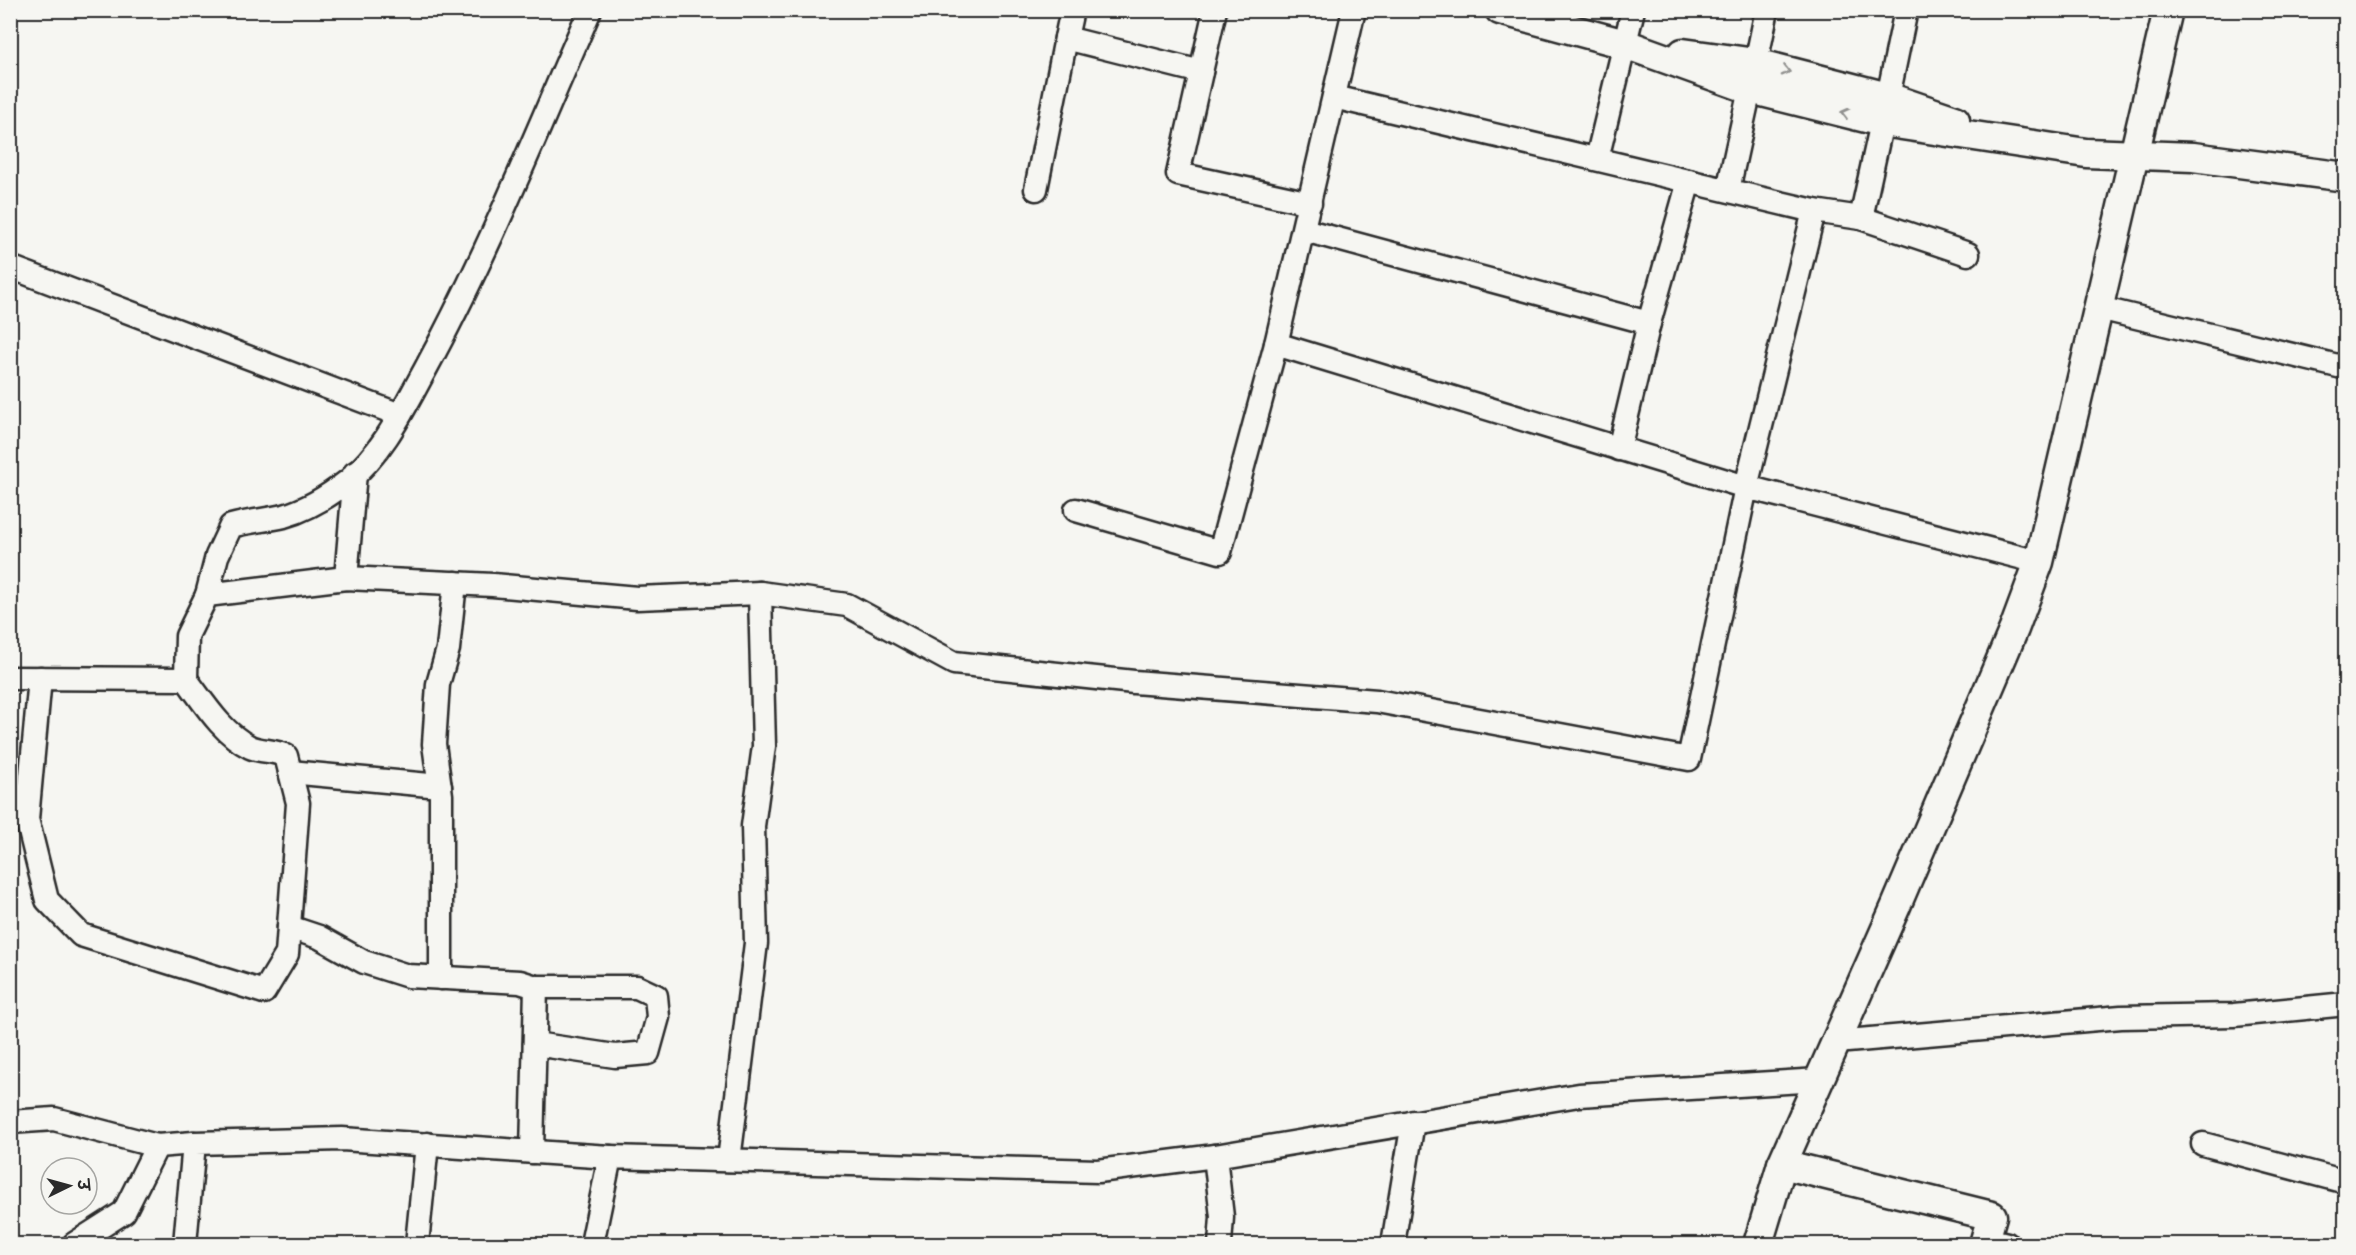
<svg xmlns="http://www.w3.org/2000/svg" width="2356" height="1255" viewBox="0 0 2356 1255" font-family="'Shantell Sans','Playpen Sans Deva',sans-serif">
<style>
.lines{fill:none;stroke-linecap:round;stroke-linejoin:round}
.minor-casing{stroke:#2b2b2b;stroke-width:27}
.tertiary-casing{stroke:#2b2b2b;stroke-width:33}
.minor{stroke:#f6f6f2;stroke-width:22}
.tertiary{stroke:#f6f6f2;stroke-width:28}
.oneway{stroke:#90908e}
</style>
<rect width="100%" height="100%" fill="#f6f6f2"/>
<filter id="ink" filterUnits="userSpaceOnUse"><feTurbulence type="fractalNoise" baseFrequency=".0167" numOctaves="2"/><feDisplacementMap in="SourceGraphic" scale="12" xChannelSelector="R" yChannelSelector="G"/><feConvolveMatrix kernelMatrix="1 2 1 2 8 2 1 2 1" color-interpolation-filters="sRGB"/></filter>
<g filter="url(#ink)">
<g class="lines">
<!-- minor casing -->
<g class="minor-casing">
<g id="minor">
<path d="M1072,10L1066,38L1201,72"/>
<path d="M1215,10L1178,174L1310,203"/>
<path d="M1756,63L1767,10"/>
<path d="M1334,97L1814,211"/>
<path d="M1888,97L1906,10"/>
<path d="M1597,159L1633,10"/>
<path d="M1036,189L1066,38"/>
<path d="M1728,190L1750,89"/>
<path d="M1861,218L1968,254"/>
<path d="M1304,230L1649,323L1689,181"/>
<path d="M10,267L400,415"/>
<path d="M2099,308L2346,368"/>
<path d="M1276,344L1354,10"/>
<path d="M1619,449L1649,323"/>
<path d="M1076,510L1220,552L1276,344L1746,487L1814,211L1861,218L1882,122"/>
<path d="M346,578L355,473"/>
<path d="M207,595L217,556L231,526C249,521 267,520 284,516C306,510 330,495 348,481C384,451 403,410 425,370C488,254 537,131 590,10"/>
<path d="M10,678L186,679L187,636L207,595L346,578L493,585L637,598L760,593L847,605L954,663L1134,682L1377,701L1689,759L1746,487L2039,562"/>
<path d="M40,678L27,819L47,900L81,935L264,992L287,954L298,803L286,756C275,750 261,752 250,747C222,733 204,703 186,679"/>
<path d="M290,772L440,786"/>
<path d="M289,927L319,937L364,962L408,976L520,982L536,987H637L656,996L658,1017L648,1053L615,1056L535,1044"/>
<path d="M441,978V795L434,744L438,684L448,649L455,583"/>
<path d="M1836,1042L2121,1017L2234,1015L2346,1004"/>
<path d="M10,1122L54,1119L157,1146"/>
<path d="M2203,1144L2346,1182"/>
<path d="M532,1152L536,987"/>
<path d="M1215,1156L1222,1217L1220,1244"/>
<path d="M729,1160L756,943L753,826L764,746L760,593"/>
<path d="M1986,1239L2007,1244"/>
<path d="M74,1244L124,1212L157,1146L194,1143"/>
<path d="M185,1244L194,1143L342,1139L610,1157"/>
<path d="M417,1244L427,1144"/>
<path d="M592,1244L610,1157L1098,1171L1215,1156L1579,1095L1819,1080"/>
<path d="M1393,1244L1413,1122"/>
</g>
</g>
<!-- tertiary casing -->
<g class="tertiary-casing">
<g id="tertiary">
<path d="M1500,10L1625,44L1750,89L1882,122L2086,153L2193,157L2346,177"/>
<path d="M1683,53L1756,63L1888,97L1955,120"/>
<path d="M1782,1164L1992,1216L1984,1244"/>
<path d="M1758,1244L1782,1164L1896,906L2014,629L2039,562L2168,10"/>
</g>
</g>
<!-- minor -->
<use href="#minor" class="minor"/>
<!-- tertiary -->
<use href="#tertiary" class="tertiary"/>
</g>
<!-- one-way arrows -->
<defs><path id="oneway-chevron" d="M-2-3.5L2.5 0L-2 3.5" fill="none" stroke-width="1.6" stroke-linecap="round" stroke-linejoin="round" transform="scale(1.5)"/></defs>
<g class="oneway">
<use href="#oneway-chevron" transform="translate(1786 71) rotate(14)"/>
<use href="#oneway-chevron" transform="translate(1845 113) rotate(-166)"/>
</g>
</g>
<!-- margin -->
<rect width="2356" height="1255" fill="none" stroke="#f6f6f2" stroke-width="36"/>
<rect x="18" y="18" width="2320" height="1219" fill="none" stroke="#2b2b2b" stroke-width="2" filter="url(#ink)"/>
<!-- north arrow -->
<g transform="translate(69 1186) rotate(85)"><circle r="28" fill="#f6f6f2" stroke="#a5a5a2" stroke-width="1.5"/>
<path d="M0-4.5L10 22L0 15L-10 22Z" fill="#2b2b2b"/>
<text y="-9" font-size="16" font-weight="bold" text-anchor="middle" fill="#2b2b2b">उ</text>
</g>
</svg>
